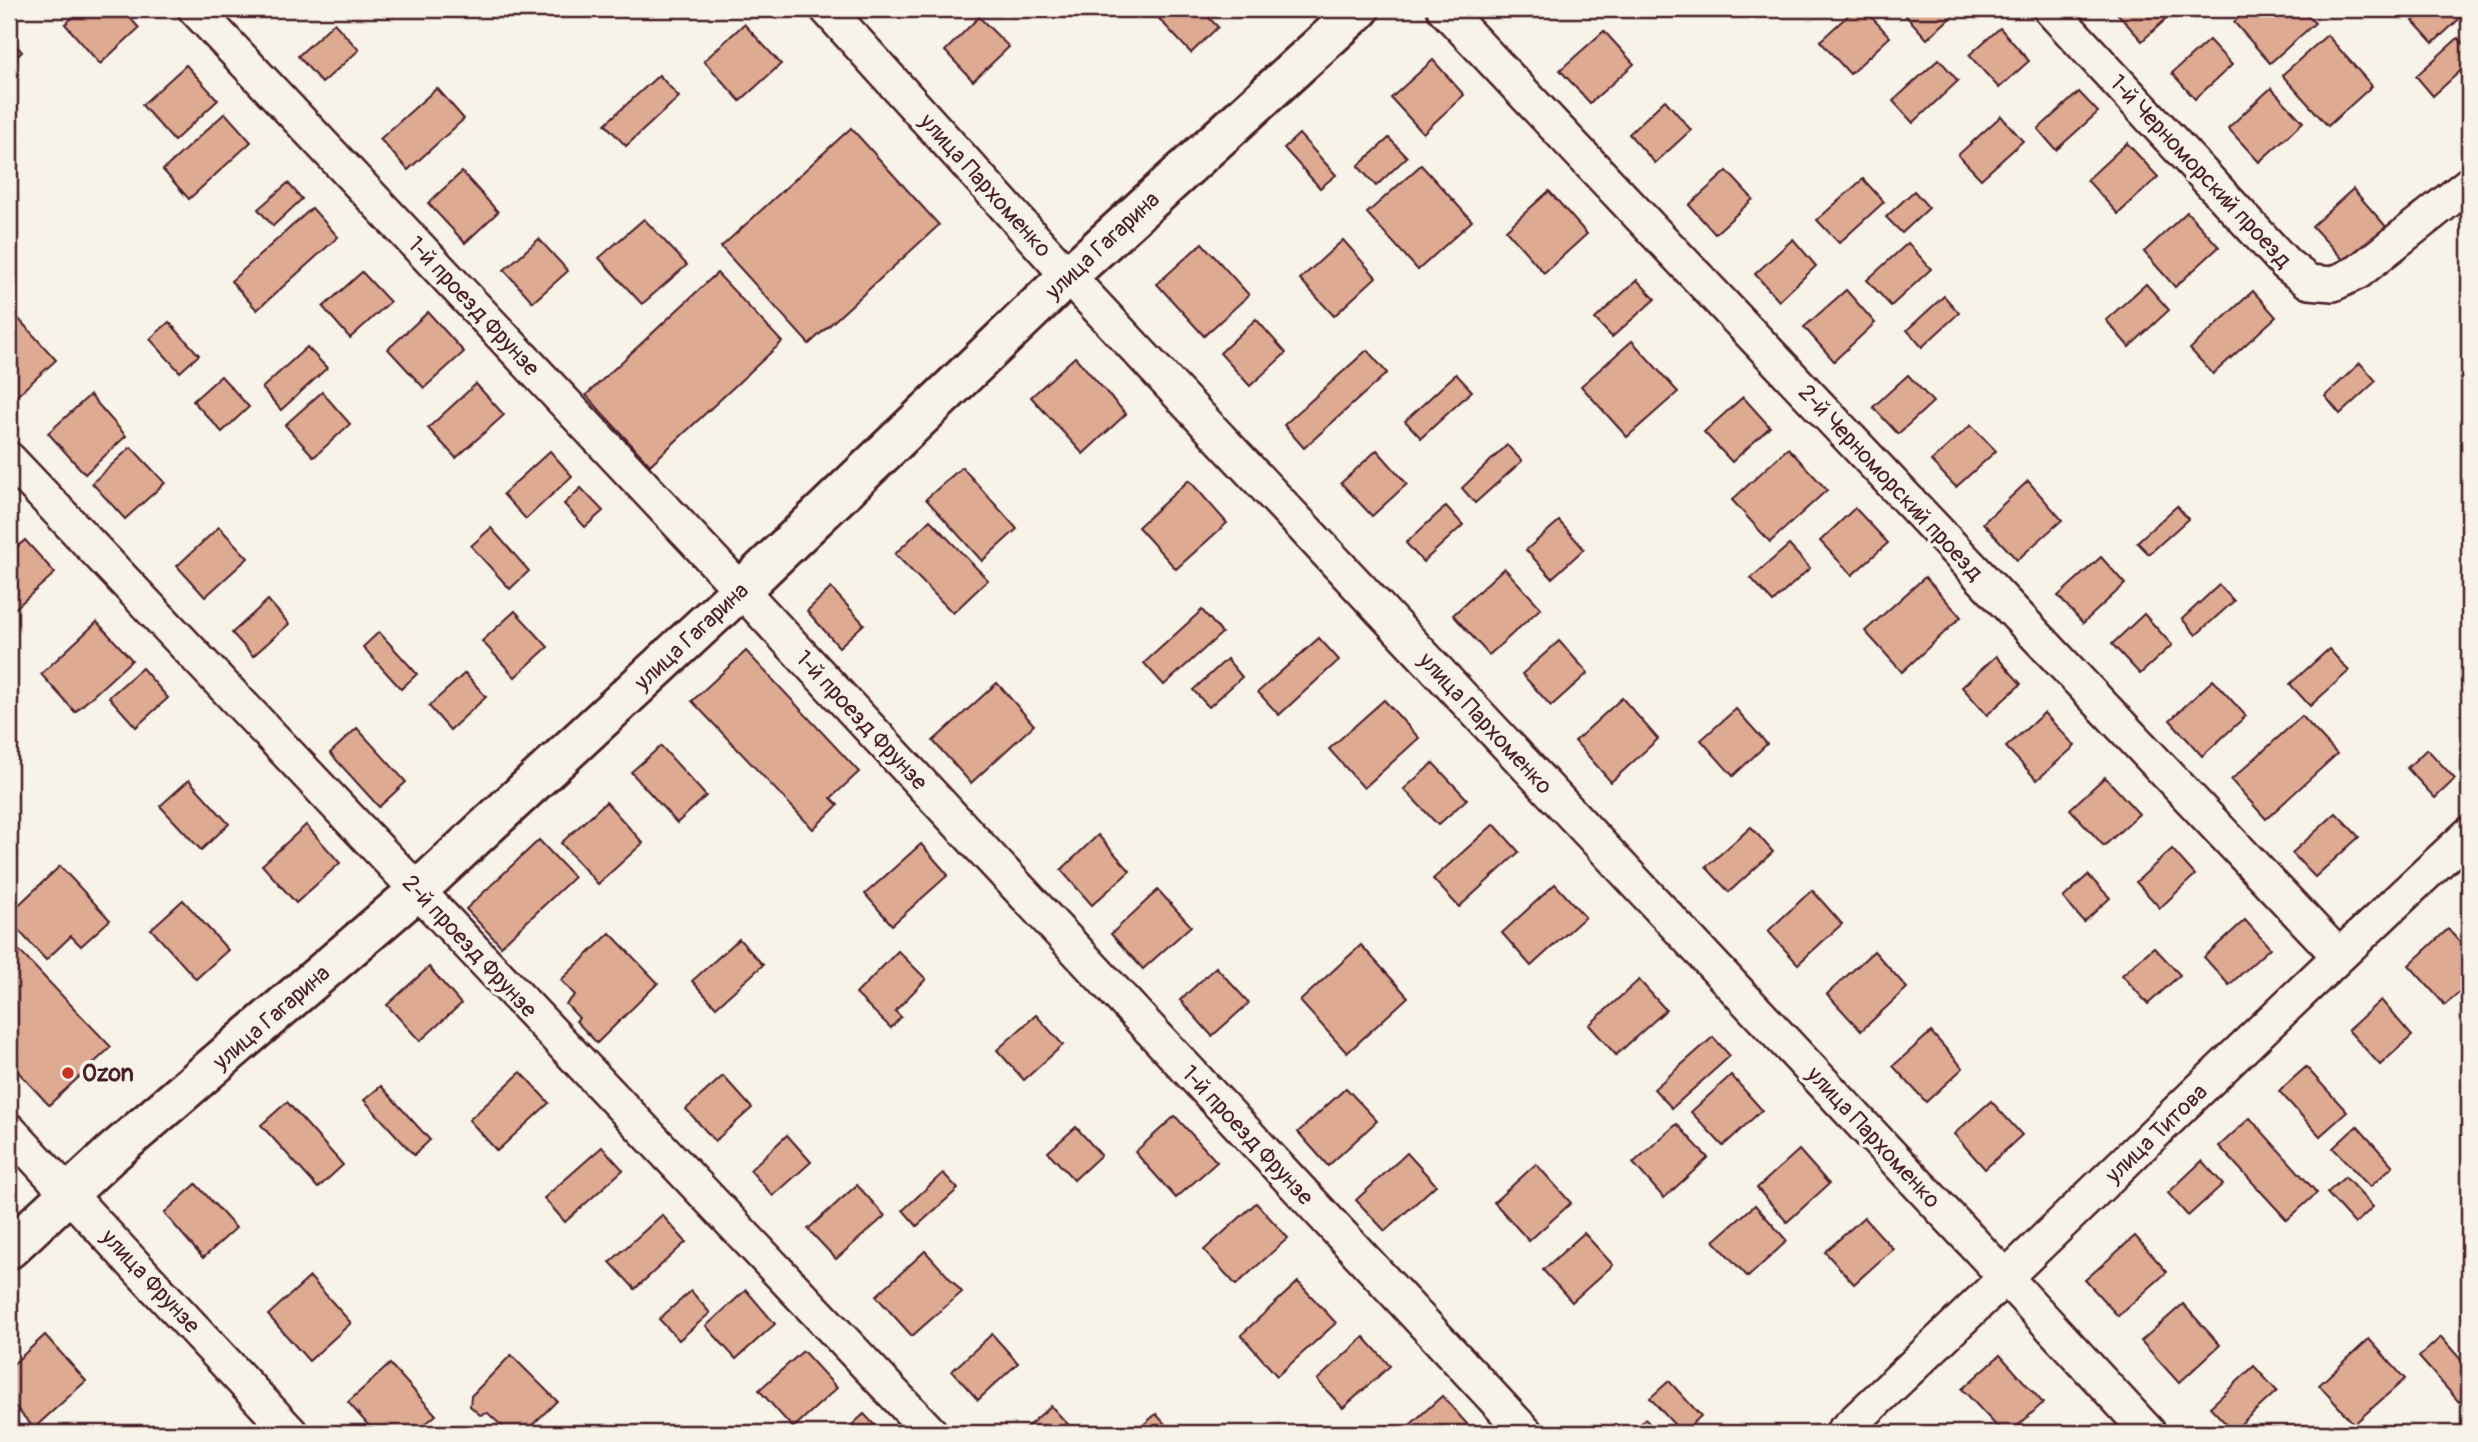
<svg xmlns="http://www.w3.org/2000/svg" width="2478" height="1442" viewBox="0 0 2478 1442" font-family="Pangolin,sans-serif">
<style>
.building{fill:#deaa92;stroke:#4a1f2b;stroke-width:2}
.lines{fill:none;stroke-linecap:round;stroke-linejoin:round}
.minor-casing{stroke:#4a1f2b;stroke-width:38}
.tertiary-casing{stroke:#4a1f2b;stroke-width:44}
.minor{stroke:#f7f3e8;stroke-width:33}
.tertiary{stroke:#f7f3e8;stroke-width:38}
.poi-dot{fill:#c8321e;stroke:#f7f3e8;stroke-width:2.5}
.labels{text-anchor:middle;stroke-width:7;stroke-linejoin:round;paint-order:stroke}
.street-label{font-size:23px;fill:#4a1f2b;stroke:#f7f3e8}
.poi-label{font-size:23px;font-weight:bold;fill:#4a1f2b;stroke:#f7f3e8;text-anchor:start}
</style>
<rect width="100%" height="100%" fill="#f7f3e8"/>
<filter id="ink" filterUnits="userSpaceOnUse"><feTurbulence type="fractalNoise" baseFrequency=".0143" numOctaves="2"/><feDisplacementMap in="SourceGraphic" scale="14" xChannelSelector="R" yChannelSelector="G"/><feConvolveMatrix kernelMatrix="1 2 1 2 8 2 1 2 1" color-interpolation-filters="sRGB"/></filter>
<g filter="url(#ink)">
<!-- building -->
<g class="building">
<path d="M82,9H122L139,28L100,64L65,24Z"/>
<path d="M1150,9H1200L1218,27L1191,53Z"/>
<path d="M1855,9H1864L1890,37L1850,74L1820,41Z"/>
<path d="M1900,9H1960L1927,39Z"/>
<path d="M2119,9H2177L2142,41L2116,12Z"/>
<path d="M2248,9H2301L2315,23L2270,63L2234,22Z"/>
<path d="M2427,9H2469V10L2433,43L2413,21Z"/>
<path d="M979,17L1009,47L973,81L945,51Z"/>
<path d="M334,23L359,50L322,83L298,56Z"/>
<path d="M744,24L781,64L740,101L704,61Z"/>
<path d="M2000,28L2029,61L1999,88L1969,55Z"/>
<path d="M1604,31L1634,64L1590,103L1560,70Z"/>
<path d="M2327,35L2372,86L2328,126L2282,75Z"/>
<path d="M9,37L22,52L9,64Z"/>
<path d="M2458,38L2469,50V63L2433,96L2416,76Z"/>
<path d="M2209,40L2232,65L2195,99L2172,73Z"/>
<path d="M1939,59L1958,81L1913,123L1893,101Z"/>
<path d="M1433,60L1464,95L1423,133L1391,98Z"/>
<path d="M186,65L218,100L174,141L142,105Z"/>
<path d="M659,75L679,97L626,146L605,124Z"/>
<path d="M437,88L464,119L408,170L380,139Z"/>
<path d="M2271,88L2303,122L2259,162L2228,128Z"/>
<path d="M2079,92L2098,112L2056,150L2038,129Z"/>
<path d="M1665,100L1691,130L1655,163L1629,134Z"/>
<path d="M225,113L251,142L189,199L163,170Z"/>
<path d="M2001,116L2023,141L1981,179L1958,155Z"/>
<path d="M851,128L939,225L809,344L721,247Z"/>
<path d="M1299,134L1336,175L1320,188L1284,148Z"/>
<path d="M1389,138L1407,157L1376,186L1358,166Z"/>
<path d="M2127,143L2158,177L2118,214L2087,180Z"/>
<path d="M1421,165L1472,221L1418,270L1367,213Z"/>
<path d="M1727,171L1753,199L1715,234L1689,205Z"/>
<path d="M462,172L498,212L465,243L428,203Z"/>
<path d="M1863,179L1884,202L1839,243L1817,220Z"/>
<path d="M288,183L302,199L273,226L258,209Z"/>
<path d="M2353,189L2389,230L2349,266L2312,226Z"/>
<path d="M1549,191L1587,234L1544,273L1506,230Z"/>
<path d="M1914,191L1929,208L1902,233L1886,217Z"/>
<path d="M312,208L338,237L257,310L231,281Z"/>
<path d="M2187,212L2219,247L2175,287L2144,252Z"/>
<path d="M644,219L687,265L642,304L599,258Z"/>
<path d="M539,239L568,271L533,302L504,270Z"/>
<path d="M1793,239L1816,266L1779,301L1755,274Z"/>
<path d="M1343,240L1376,277L1334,316L1300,279Z"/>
<path d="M1202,243L1249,295L1204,336L1157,284Z"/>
<path d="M1908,243L1931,269L1891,306L1867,280Z"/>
<path d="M362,272L390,302L350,338L323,307Z"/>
<path d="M717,273L782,342L650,465L586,395Z"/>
<path d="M1637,280L1655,299L1612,337L1595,319Z"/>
<path d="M2146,284L2169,310L2129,347L2106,320Z"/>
<path d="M1846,290L1875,323L1834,361L1804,327Z"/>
<path d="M2253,291L2276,317L2213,374L2190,349Z"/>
<path d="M1944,296L1959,313L1922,347L1907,330Z"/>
<path d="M428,312L464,352L424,388L388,349Z"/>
<path d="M16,316L56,360L9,403V322Z"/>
<path d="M1256,319L1286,353L1250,386L1220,353Z"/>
<path d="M169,322L199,355L180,372L150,339Z"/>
<path d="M1632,341L1678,392L1627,437L1581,386Z"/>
<path d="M307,347L327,368L281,410L262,388Z"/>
<path d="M1367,350L1387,373L1304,448L1284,425Z"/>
<path d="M1075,357L1126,414L1083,454L1031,397Z"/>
<path d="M2360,363L2376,381L2340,414L2325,396Z"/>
<path d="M1456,374L1472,391L1421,438L1405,421Z"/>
<path d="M1908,375L1933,402L1898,434L1873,407Z"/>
<path d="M221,376L249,407L222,432L193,401Z"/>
<path d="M476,384L504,415L456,458L428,428Z"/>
<path d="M322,392L350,424L314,457L285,425Z"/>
<path d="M90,395L126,436L85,474L48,433Z"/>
<path d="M1743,397L1770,427L1732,462L1704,432Z"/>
<path d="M1971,425L1996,451L1956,487L1931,461Z"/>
<path d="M1507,445L1522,461L1475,503L1462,488Z"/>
<path d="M131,447L165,483L125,519L92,483Z"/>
<path d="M1788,448L1827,490L1770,542L1732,500Z"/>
<path d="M1377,450L1407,484L1372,516L1341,483Z"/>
<path d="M550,451L572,476L526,519L503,494Z"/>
<path d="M962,467L1017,529L982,561L926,499Z"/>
<path d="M1189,480L1227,523L1176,569L1138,527Z"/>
<path d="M2028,481L2062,520L2017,560L1983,523Z"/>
<path d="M581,488L603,511L585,527L564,504Z"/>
<path d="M1446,506L1463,525L1423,562L1406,543Z"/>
<path d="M2177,506L2188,519L2149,554L2137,542Z"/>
<path d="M1855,508L1888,543L1852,575L1820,541Z"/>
<path d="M930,520L988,580L953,613L895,554Z"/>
<path d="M1559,521L1584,549L1552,578L1526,550Z"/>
<path d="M219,527L248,558L205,597L177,566Z"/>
<path d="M491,528L529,571L510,589L471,546Z"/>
<path d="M25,540L55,573L9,614V554Z"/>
<path d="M1789,545L1810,568L1773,602L1751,578Z"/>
<path d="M2101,557L2125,584L2083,623L2058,596Z"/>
<path d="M1504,568L1541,608L1489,655L1453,615Z"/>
<path d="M1925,577L1961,617L1902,672L1865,631Z"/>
<path d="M2219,585L2234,601L2196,635L2182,619Z"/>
<path d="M831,588L864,624L839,647L807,611Z"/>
<path d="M268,600L289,624L253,656L232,633Z"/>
<path d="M1202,610L1222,633L1164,685L1144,663Z"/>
<path d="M515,611L548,647L515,677L482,641Z"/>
<path d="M2144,614L2172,645L2140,674L2112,644Z"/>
<path d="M97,622L132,660L75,712L41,674Z"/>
<path d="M379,632L417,674L401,689L363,647Z"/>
<path d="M1319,638L1339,660L1279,715L1258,692Z"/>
<path d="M1559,641L1588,673L1551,706L1522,674Z"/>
<path d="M2329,649L2349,671L2310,706L2290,684Z"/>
<path d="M746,651L859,772L831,798L838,805L813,829L692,701Z"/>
<path d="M1996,656L2021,684L1987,715L1962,687Z"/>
<path d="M1227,659L1242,677L1209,707L1193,690Z"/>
<path d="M142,668L168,698L136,727L109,697Z"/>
<path d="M465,673L486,697L450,730L429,706Z"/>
<path d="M2213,680L2246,716L2202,756L2170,720Z"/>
<path d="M997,683L1034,725L971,783L933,741Z"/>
<path d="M1622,698L1658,739L1611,782L1575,741Z"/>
<path d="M1384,700L1419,738L1364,788L1329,749Z"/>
<path d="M1736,709L1767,744L1733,776L1701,740Z"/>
<path d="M2044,713L2075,746L2037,780L2006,747Z"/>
<path d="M2302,716L2337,754L2266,819L2231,780Z"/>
<path d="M357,728L406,782L379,807L330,753Z"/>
<path d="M661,746L706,796L677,823L631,772Z"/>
<path d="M2427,749L2455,779L2435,798L2407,768Z"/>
<path d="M1433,763L1467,799L1438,825L1404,789Z"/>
<path d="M2105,777L2139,814L2104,846L2070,809Z"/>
<path d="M189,780L229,824L201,850L160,806Z"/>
<path d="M606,802L643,843L598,884L561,843Z"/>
<path d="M2336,813L2359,837L2315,877L2292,853Z"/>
<path d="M1494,824L1519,852L1459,907L1433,879Z"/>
<path d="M306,825L340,863L296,903L262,865Z"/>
<path d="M1751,827L1773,852L1729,892L1706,867Z"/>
<path d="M1098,835L1130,871L1092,905L1061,870Z"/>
<path d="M539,840L574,877L501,946L466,909Z"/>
<path d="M921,844L948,875L892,925L865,894Z"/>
<path d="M2172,849L2195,875L2160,908L2136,882Z"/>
<path d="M60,866L110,920L81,946L71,936L46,960L9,920V914Z"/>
<path d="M2088,875L2110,898L2084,922L2063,898Z"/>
<path d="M1555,884L1585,917L1531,966L1502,933Z"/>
<path d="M1158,890L1191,926L1143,969L1111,934Z"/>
<path d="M1812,890L1842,924L1798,964L1768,931Z"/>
<path d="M183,900L228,950L196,979L151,929Z"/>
<path d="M2245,920L2270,948L2229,985L2204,957Z"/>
<path d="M2448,929L2469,953V983L2445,1005L2409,965Z"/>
<path d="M610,933L658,983L597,1043L576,1021L579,1018L566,1004L575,995L561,980Z"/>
<path d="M739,939L763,965L716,1007L692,981Z"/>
<path d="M9,940L111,1047L49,1105L9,1062Z"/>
<path d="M1361,945L1408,997L1347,1053L1300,1001Z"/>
<path d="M2154,947L2180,975L2148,1004L2122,975Z"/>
<path d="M898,951L926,979L895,1011L901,1017L891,1028L856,994Z"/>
<path d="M1874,951L1907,988L1861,1031L1827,994Z"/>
<path d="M429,967L461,1004L420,1041L387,1005Z"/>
<path d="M1216,967L1249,1003L1212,1036L1180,1000Z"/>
<path d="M1639,980L1666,1010L1616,1055L1589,1025Z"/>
<path d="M2381,1000L2412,1036L2380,1065L2348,1030Z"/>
<path d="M1036,1015L1063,1045L1024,1080L997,1050Z"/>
<path d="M1931,1032L1963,1068L1926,1102L1893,1066Z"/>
<path d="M1713,1037L1730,1056L1672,1108L1654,1089Z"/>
<path d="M2306,1067L2347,1112L2320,1136L2279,1091Z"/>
<path d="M521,1072L549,1103L497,1151L469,1120Z"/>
<path d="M1731,1075L1762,1110L1723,1146L1691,1112Z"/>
<path d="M723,1076L752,1108L715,1141L686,1109Z"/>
<path d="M381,1086L430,1140L414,1155L364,1100Z"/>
<path d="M1346,1088L1377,1121L1328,1166L1298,1132Z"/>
<path d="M1991,1101L2022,1135L1985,1169L1954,1134Z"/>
<path d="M287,1102L343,1165L318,1188L261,1125Z"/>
<path d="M1175,1116L1217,1162L1176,1198L1135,1152Z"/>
<path d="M2250,1118L2317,1193L2287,1220L2219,1146Z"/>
<path d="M1677,1124L1708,1158L1664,1198L1633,1163Z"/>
<path d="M2357,1126L2393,1166L2370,1187L2333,1148Z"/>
<path d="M1076,1127L1101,1155L1074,1180L1048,1152Z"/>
<path d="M787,1135L811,1162L773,1196L750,1170Z"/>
<path d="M602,1147L623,1170L565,1222L544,1198Z"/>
<path d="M1799,1150L1829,1184L1787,1222L1757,1188Z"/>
<path d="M1407,1153L1436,1185L1385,1231L1356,1200Z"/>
<path d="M2202,1161L2223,1184L2188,1216L2168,1193Z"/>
<path d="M1536,1164L1571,1203L1529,1241L1494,1202Z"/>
<path d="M943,1173L958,1189L917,1226L903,1210Z"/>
<path d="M2345,1177L2373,1207L2355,1224L2327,1193Z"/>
<path d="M196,1184L236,1228L203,1258L164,1213Z"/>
<path d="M857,1185L885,1216L836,1259L808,1229Z"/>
<path d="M1256,1203L1288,1238L1236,1285L1204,1250Z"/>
<path d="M1755,1205L1787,1241L1748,1277L1714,1241Z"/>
<path d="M662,1215L686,1242L635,1289L610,1262Z"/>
<path d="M1864,1217L1893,1249L1854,1284L1825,1252Z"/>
<path d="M1584,1233L1613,1265L1572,1302L1543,1270Z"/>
<path d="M2135,1236L2167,1272L2118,1316L2085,1280Z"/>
<path d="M925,1251L962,1292L912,1336L876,1296Z"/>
<path d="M310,1277L351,1323L309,1361L268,1315Z"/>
<path d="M1298,1282L1336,1323L1277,1376L1241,1335Z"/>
<path d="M746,1290L775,1324L736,1359L706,1326Z"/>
<path d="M691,1291L710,1313L679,1340L659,1319Z"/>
<path d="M2183,1304L2220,1345L2179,1383L2141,1341Z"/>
<path d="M992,1334L1018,1363L978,1400L952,1371Z"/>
<path d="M45,1335L86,1381L34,1428L9,1400V1368Z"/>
<path d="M1364,1337L1390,1366L1343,1408L1317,1380Z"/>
<path d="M2441,1337L2469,1369V1393L2459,1402L2419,1357Z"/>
<path d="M2369,1339L2405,1379L2354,1424L2319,1385Z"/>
<path d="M803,1351L837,1388L793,1428L759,1390Z"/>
<path d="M511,1355L557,1401L524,1433H509L488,1413L480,1415L470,1406L471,1396Z"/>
<path d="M2000,1355L2043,1403L2010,1433H2003L1962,1389Z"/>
<path d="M390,1364L436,1415L415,1433H375L348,1402Z"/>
<path d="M2254,1366L2277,1391L2233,1431L2210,1407Z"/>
<path d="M1669,1381L1701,1416L1682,1433L1650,1398Z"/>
<path d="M1442,1396L1475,1433H1401Z"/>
<path d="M1051,1406L1076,1433H1020Z"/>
<path d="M864,1414L882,1433H843Z"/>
<path d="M1156,1414L1173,1433H1134Z"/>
<path d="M1645,1419L1659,1433H1629Z"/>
</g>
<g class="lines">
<!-- minor casing -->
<g class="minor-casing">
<g id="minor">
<path d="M195,9L741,590L1526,1433"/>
<path d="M827,9L1068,276L2007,1279L2149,1433"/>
<path d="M1444,9L2338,955"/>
<path d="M2050,9L2286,264L2309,282L2333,284L2358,272L2469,184"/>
<path d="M9,459L931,1433"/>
<path d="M9,1130L291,1433"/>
<path d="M1842,1433C2053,1235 2257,1030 2469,834"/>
</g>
</g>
<!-- tertiary casing -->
<g class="tertiary-casing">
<path id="tertiary" d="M9,1249L110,1155L417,891L741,590L1068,276L1360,9"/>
</g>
<!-- minor -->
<use href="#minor" class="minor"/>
<!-- tertiary -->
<use href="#tertiary" class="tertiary"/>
</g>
</g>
<!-- markers -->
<circle class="poi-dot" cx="68" cy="1073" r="7"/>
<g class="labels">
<!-- street labels -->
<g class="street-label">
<text transform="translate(2201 171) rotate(47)" y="8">1-й Черноморский проезд</text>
<text transform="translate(986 185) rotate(48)" y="8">улица Пархоменко</text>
<text transform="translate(1102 245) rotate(-43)" y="8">улица Гагарина</text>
<text transform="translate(474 306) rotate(47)" y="8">1-й проезд Фрунзе</text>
<text transform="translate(1891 482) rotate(47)" y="8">2-й Черноморский проезд</text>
<text transform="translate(691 636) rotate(-43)" y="8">улица Гагарина</text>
<text transform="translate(862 720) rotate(47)" y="8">1-й проезд Фрунзе</text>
<text transform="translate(1486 723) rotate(47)" y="8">улица Пархоменко</text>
<text transform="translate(470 946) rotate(47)" y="8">2-й проезд Фрунзе</text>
<text transform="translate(271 1017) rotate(-41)" y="8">улица Гагарина</text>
<text transform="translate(2156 1133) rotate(-44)" y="8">улица Титова</text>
<text transform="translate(1248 1135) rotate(47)" y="8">1-й проезд Фрунзе</text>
<text transform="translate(1874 1137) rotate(47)" y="8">улица Пархоменко</text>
<text transform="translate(151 1281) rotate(47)" y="8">улица Фрунзе</text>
</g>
<!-- poi labels -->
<g class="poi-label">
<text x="82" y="1081">Ozon</text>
</g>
</g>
<!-- margin -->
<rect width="2478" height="1442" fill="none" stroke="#f7f3e8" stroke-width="35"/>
<rect x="18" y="18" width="2443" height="1407" fill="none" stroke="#4a1f2b" stroke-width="2.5" filter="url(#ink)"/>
</svg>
